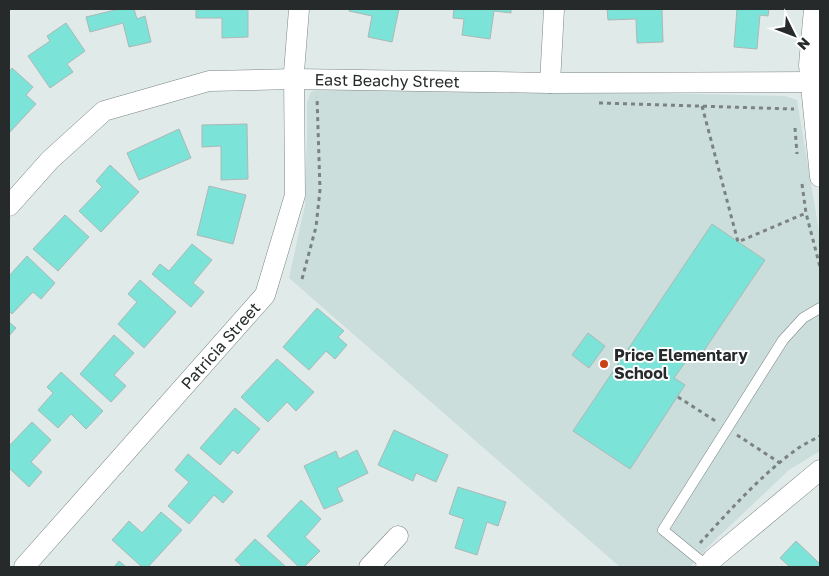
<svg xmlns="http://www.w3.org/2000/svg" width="829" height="576" viewBox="0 0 829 576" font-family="'Golos Text',sans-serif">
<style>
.built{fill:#cbdedc}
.building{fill:#7be3d8;stroke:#adb8b6}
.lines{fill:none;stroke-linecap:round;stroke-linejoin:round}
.service-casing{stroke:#7d8685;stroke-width:11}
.minor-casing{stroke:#7d8685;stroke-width:21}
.path{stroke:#7b8281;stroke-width:3;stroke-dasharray:4 4;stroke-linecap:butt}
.service{stroke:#fff;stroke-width:10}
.minor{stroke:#fff;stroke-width:20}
.poi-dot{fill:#c94115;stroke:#fff;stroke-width:2}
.labels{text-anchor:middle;stroke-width:4;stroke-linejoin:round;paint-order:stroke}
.street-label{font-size:16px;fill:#262a2a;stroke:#fff}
.poi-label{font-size:16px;font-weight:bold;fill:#262a2a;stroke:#fff;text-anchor:start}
</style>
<rect width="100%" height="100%" fill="#e0ebe9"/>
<!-- built -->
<path class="built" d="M325,85L785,96L797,100L820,237V451L789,470L713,542L690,567H620L289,278L305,205L307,134V102L311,92Z"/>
<!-- building -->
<g class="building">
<path d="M119,9H134L137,19L145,16L151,42L129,47L123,23L90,32L86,17Z"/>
<path d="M196,9H248V37L222,38V18H196Z"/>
<path d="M350,9H399L392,42L368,37L372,16L349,11Z"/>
<path d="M454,9H511V13L494,11L490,39L462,35L464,19L453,18Z"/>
<path d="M607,9H662L663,42L637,43L636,19L608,20Z"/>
<path d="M737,9H769L768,16L760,15L757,49L734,47Z"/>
<path d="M66,23L85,51L67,64L73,72L50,88L28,56L50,41L47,36Z"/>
<path d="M12,68L33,87L26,95L36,104L10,132L9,131V72Z"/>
<path d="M247,124L248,179L221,180V146L202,147V125Z"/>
<path d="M179,129L191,158L139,180L127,153Z"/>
<path d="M110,165L139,192L101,232L79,211L102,187L96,181Z"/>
<path d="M209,186L246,195L233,244L197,235Z"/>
<path d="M65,215L89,237L58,271L33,249Z"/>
<path d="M712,224L765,260L699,358L692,353L674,378L685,385L630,469L573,431Z"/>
<path d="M192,244L212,260L193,283L204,292L191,307L152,274L160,264L169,271Z"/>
<path d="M27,256L55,283L41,299L33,292L12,314L9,311V276Z"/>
<path d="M140,280L176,312L144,348L118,324L137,302L128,294Z"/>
<path d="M317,308L344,331L338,337L347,345L335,359L326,351L309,370L283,347Z"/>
<path d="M9,322L16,328L9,336Z"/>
<path d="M588,333L605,346L589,368L572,355Z"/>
<path d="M114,335L134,353L114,375L126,386L111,402L80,374Z"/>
<path d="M277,359L314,392L296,411L287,402L268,422L241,397Z"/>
<path d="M61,372L103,411L86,429L71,414L58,428L38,410L53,393L47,387Z"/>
<path d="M235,408L260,429L238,454L233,450L220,465L200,448Z"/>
<path d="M32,422L51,440L31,462L42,472L29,487L9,468V446Z"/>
<path d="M394,430L448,455L436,482L416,473L413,481L378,465Z"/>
<path d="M357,450L368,473L337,488L343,501L324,509L304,466L336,451L339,459Z"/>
<path d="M188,454L233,492L223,503L214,495L189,524L168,506L189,482L175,470Z"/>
<path d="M458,487L506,502L498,526L487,522L477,555L455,548L464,519L449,514Z"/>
<path d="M301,500L321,519L305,537L320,551L304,567H299L267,536Z"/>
<path d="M161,512L182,530L148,567H142L112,540L129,521L142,533Z"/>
<path d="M255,539L286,567H243L235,560Z"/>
<path d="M796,541L820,564V567H790L780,558Z"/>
<path d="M119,561L126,567H114Z"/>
</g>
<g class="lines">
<!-- service casing -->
<g class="service-casing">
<path id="service" d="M707,566L663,530L783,340L803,318L820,308"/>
</g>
<!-- minor casing -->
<g class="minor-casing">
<g id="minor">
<path d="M814,9L809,65L820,177"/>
<path d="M550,83L554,9"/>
<path id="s1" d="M9,206L50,160L104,111L209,81L294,79L550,83L811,82"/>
<path id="s2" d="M24,567L265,295L295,195L294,72L299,9"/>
<path d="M369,567L398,536"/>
<path d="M706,567L713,559L820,470"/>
</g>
</g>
<!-- path -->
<g class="path">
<path d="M599,103L794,109"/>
<path d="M702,106L738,242L806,213"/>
<path d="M795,128L797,154"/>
<path d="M802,184L806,213L820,267"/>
<path d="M302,279L316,227L320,190L317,97"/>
<path d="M678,397L717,422"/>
<path d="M737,435L780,463"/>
<path d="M700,543C730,510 761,475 797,449C804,444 813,440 820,436"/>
</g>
<!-- service -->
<use href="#service" class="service"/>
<!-- minor -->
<use href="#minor" class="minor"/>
</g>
<!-- markers -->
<circle class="poi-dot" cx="604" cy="364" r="5"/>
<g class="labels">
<!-- street labels -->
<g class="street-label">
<text dy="6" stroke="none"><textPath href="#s1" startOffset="422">East Beachy Street</textPath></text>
<text dy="6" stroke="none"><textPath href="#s2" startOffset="296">Patricia Street</textPath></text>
</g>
<!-- poi labels -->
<g class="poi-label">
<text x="614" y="361">Price Elementary<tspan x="614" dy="18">School</tspan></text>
</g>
</g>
<!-- border -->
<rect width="829" height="576" fill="none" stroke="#262a2a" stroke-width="20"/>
<!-- north arrow -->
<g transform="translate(794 35) rotate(132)" stroke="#ffffff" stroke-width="4" paint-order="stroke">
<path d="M0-4L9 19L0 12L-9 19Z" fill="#262a2a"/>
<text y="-8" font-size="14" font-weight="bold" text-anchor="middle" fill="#262a2a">N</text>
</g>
</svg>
